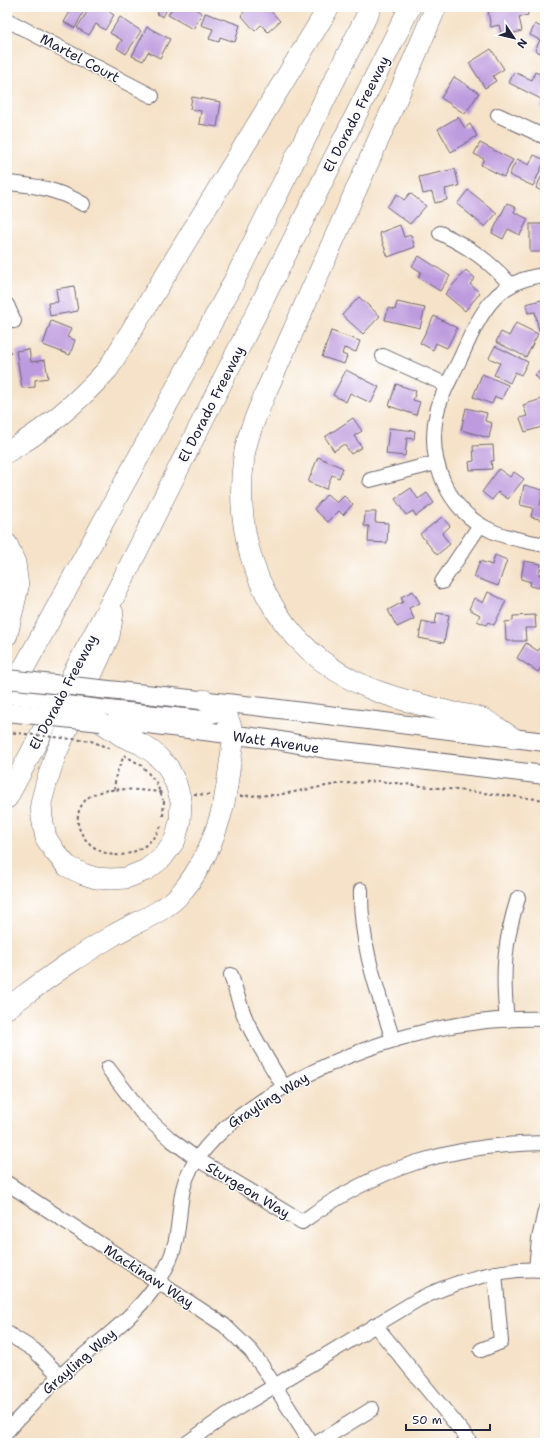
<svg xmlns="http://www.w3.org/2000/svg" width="552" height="1450" viewBox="0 0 552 1450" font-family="'Shantell Sans',sans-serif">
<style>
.building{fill:#be9bde}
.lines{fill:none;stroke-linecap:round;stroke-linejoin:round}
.minor-casing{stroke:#6c656c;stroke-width:16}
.major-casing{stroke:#6c656c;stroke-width:20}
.highway-casing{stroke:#6c656c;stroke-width:22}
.path{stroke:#6c656c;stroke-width:2;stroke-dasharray:3 3;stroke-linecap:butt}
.minor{stroke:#fff;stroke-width:14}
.major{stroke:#fff;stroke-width:18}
.highway{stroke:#fff;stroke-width:21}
.minor-bridge-casing{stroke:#6c656c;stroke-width:16;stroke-linecap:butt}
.major-bridge-casing{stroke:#6c656c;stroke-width:20;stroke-linecap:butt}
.highway-bridge-casing{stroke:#6c656c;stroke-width:22;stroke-linecap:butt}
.path-bridge{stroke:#6c656c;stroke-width:2;stroke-dasharray:3 3;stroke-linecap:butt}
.minor-bridge{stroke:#fff;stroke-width:14}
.major-bridge{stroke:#fff;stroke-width:18}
.highway-bridge{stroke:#fff;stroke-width:21}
.labels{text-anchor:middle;stroke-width:3;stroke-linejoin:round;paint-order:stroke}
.street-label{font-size:14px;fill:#22223b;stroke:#fff}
</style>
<rect width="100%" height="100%" fill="#fff"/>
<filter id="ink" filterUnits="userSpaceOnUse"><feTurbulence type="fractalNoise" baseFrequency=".025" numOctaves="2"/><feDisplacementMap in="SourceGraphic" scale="8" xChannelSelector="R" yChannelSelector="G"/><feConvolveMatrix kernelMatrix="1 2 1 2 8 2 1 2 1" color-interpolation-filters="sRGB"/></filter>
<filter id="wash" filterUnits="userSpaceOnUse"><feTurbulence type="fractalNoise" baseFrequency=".012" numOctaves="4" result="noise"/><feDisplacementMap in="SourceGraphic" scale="16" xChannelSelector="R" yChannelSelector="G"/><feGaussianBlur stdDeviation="0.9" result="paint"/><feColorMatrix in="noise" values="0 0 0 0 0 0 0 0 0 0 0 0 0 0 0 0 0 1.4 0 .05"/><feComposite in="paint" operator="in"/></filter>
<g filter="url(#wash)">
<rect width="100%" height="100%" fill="#f5e2c8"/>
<g id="blocks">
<!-- building -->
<g class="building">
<path d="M60,7H86L75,28L64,22L70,12Z"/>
<path d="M90,7H101L114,15L105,30L96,24L89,35L77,28Z"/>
<path d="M155,7H168L163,17L157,14L159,9Z"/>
<path d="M173,7H191L202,13L193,29L168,15Z"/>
<path d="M250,7H267L280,21L268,32L261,25L255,31L241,15Z"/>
<path d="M507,7H526L528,15L519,17L522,31L502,36L499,25L491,27L488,12Z"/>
<path d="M205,13L240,25L235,42L220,37L219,42L209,39L213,29L201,25Z"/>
<path d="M120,17L141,31L126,54L117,48L122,40L110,33Z"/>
<path d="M535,24L545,29V49L542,54L535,50L540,40L530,35Z"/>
<path d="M147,27L170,39L160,58L148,52L143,61L132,56Z"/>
<path d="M491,49L504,69L493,76L496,81L485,88L469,63Z"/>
<path d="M514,72L532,80L535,72L545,76V90L541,99L509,83Z"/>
<path d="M454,77L479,93L465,114L441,98Z"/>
<path d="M192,97L221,102L217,127L199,124L201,111L190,109Z"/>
<path d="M545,98V110L540,107Z"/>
<path d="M458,117L465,128L470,124L477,136L451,152L438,129Z"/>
<path d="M480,143L513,160L504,177L481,165L484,159L474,154Z"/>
<path d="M534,155L545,160L533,186L509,175L517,159L529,165Z"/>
<path d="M455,169L459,186L445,189L447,200L435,203L432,192L423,194L419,177Z"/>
<path d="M545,169V193L536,188Z"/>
<path d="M468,190L497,213L485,227L457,204Z"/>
<path d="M410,193L426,206L410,224L387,207L397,194L404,200Z"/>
<path d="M507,203L516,208L514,212L528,219L520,235L508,229L503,239L492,233Z"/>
<rect x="530" y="224" width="15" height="28"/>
<path d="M400,225L404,237L411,235L415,247L388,257L379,233Z"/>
<path d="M419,256L450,276L440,291L418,277L421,272L412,266Z"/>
<path d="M466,270L475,278L470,284L480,293L465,311L445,294Z"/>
<path d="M74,286L78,311L50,316L48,303L58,302L56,289Z"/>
<path d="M359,297L380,316L363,334L342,315Z"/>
<path d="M545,299V330L539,331L535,312L528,313L526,304Z"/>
<path d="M397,302L425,308L420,328L385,320L388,308L395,310Z"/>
<path d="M434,316L457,328L447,348L436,343L433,350L420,343Z"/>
<path d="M51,321L71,329L67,337L75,340L70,355L43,345Z"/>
<path d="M516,323L538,334L526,357L496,342L501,332L509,336Z"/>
<path d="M331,331L360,341L356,352L344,348L342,354L347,356L344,364L322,357Z"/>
<path d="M495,346L528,362L521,375L515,372L510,383L494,375L500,363L489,358Z"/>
<path d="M7,349L11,351L7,361Z"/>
<path d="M29,349L31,362L45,360L48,378L35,380V387L22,388L16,351Z"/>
<path d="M545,367V387L535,375Z"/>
<path d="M346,370L379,387L371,403L350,393L346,402L333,395Z"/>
<path d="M482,374L508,385L502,399L495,397L492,404L473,397Z"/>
<path d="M396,384L416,391L413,400L420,402L416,415L389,406Z"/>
<path d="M545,398V426L525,432L520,418L527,416L523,405Z"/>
<path d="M466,408L487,413L485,421L492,423L489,438L461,430Z"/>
<path d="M353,418L362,431L354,436L362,447L351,454L344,444L334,451L325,437Z"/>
<path d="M389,428L415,431L414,439L407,438L405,456L386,454Z"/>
<path d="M493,445L494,461H491L492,469L470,470L469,462L474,461L473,446Z"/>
<path d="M318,457L343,468L339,478L332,475L326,489L308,482Z"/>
<path d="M499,469L510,477L514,472L524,479L508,499L498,492L492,500L482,492Z"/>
<path d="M524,485L543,490L540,505L545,506L543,520L531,517L533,508L520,505Z"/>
<path d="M411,488L418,499L427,493L434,503L416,516L413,511L406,515L395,499Z"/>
<path d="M327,494L337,503L344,496L353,504L343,515L339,511L328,522L314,509Z"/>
<path d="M365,512H376L375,522L388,523L387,543L368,542L369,526H364Z"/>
<path d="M442,517L450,526L442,534L450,544L437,555L420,534Z"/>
<path d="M495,555L507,560L498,586L474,577L480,561L492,565Z"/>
<path d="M524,561L541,564L539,575L545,576V589L530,586L531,582L521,579Z"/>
<path d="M413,591L420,603L409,608L414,619L397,627L388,610L403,602L401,597Z"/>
<path d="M488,592L506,601L494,625L488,622L486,625L477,621L480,615L469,609L474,598L483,603Z"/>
<path d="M437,613L449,615L444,643L419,638L422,621L435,624Z"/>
<path d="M535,615L536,628H525L526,641H506L505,622L513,621V616Z"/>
<path d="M544,641L545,642V662L538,672L517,658L526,643L538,651Z"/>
</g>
</g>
</g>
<g filter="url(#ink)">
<use href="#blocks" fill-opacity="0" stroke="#6c656c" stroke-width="1"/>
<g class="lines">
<!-- minor casing -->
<g class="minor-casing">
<g id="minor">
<path d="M7,20L152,96"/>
<path d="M498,115L545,137"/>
<path d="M7,183C35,185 59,190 83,204"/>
<path d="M440,233C471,248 488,260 511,285"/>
<path d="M545,275C493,280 479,317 460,359C452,376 441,394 437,412C426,459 447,511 492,531C509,539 527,541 545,545"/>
<path d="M7,305L14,321"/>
<path d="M383,356L447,385"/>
<path d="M370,480L436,463"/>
<path d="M442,582L480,525"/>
<path d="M109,708L203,718L229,712"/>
<path d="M361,890C360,944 377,989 393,1040"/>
<path d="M231,975C236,991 240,1007 247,1022C258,1045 271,1066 284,1087"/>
<path d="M507,1020C502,974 504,942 518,898"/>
<path d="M108,1068L142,1113L170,1139L197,1159L302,1222C376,1167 453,1144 545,1143"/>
<path d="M7,1183L224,1325L251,1351L262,1366L311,1443"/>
<path d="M536,1269L539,1239L545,1211"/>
<path d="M375,1325L468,1439L464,1443"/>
<path d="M7,1333L34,1350L60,1376"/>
<path d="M481,1350L501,1342L495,1273"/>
<path d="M7,1431C29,1407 52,1383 77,1361C104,1338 133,1317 154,1288C166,1271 176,1249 178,1227C181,1206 180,1186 192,1167C210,1137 237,1117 266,1098C348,1047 448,1016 545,1019"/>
<path d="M187,1443L228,1414L419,1299C459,1280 501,1267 545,1270"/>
<path d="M317,1443L372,1409"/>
</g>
</g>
<!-- major casing -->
<g class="major-casing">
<g id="major">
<path d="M118,691L263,707L545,742"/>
<path d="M101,722L124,721L276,740L326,749L545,775"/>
</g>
</g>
<!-- highway casing -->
<g class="highway-casing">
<g id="highway">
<path d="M436,7L401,89L265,394C257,414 247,435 244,457C230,555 276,649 369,688C395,699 423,705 450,712C460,714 473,715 483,719C493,724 503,732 513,738"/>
<path d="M7,452C46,430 78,402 108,369L329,7"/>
<path d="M7,544L15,563L18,587L7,635"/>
<path d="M113,613L109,636L55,756L46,784L41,803L42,818L46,838L55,852L67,866L83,874L96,878L111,879L126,878L146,870L162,858L175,840L180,821L181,801"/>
<path d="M8,697L230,289L371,7"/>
<path d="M204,700L226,713L234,735L227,785"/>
<path d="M101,722L122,736L141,744L154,753L168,767L176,784"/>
<path d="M7,798L117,591L410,7"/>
<path d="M7,1008C29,992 51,975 74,960C86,952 99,944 112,936C135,922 164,913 181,893C203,867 216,835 224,803"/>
</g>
</g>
<!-- path -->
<g class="path">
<path d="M101,745L111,749"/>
<path d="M124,755L141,765L156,782"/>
<path d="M114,790L116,774L124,756"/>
<path d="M194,794L210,795"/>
<path d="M240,796L277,795L337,784L378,781L545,800"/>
<path d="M163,816L164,801"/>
<path d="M161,826C153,841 144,849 127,854C102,861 71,836 79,811C81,805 86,798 92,795C112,785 141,791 162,792"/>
</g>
<!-- minor -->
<use href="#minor" class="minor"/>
<!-- major -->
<use href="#major" class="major"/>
<!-- highway -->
<use href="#highway" class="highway"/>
<!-- minor-bridge casing -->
<g class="minor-bridge-casing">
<path id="minor-bridge" d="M7,696L109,708"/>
</g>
<!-- major-bridge casing -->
<g class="major-bridge-casing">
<g id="major-bridge">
<path d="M7,679L118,691"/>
<path d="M7,712L101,722"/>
</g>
</g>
<!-- highway-bridge casing -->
<g class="highway-bridge-casing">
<g id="highway-bridge">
<path d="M176,784L181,801"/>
<path d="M224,803L227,785"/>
</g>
</g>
<!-- path-bridge -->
<g class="path-bridge">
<path d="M7,732L91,741L101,745"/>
<path d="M156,782L163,800"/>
</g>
<!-- minor-bridge -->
<use href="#minor-bridge" class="minor-bridge"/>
<!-- major-bridge -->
<use href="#major-bridge" class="major-bridge"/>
<!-- highway-bridge -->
<use href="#highway-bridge" class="highway-bridge"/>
</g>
</g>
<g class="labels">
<!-- street labels -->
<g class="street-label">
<text transform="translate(80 58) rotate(28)" y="5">Martel Court</text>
<text transform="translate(356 114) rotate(-63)" y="5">El Dorado Freeway</text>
<text transform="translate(211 404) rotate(-63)" y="5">El Dorado Freeway</text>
<text transform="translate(63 692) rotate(-62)" y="5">El Dorado Freeway</text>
<text transform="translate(276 742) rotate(8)" y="5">Watt Avenue</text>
<text transform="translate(268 1100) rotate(-32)" y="5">Grayling Way</text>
<text transform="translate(248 1190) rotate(31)" y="5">Sturgeon Way</text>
<text transform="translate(149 1276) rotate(33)" y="5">Mackinaw Way</text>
<text transform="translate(79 1361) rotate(-41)" y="5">Grayling Way</text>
</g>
</g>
<!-- margin -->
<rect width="552" height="1450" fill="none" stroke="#fff" stroke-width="24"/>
<!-- north arrow -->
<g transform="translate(514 38) rotate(125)" stroke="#ffffff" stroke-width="3" paint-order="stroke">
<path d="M0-3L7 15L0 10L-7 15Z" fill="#22223b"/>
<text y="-6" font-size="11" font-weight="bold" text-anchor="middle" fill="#22223b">N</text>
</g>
<!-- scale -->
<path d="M406 1424v6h84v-6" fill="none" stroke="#22223b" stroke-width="2"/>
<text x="412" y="1424" font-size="12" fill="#22223b" stroke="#ffffff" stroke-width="3" paint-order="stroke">50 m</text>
</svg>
